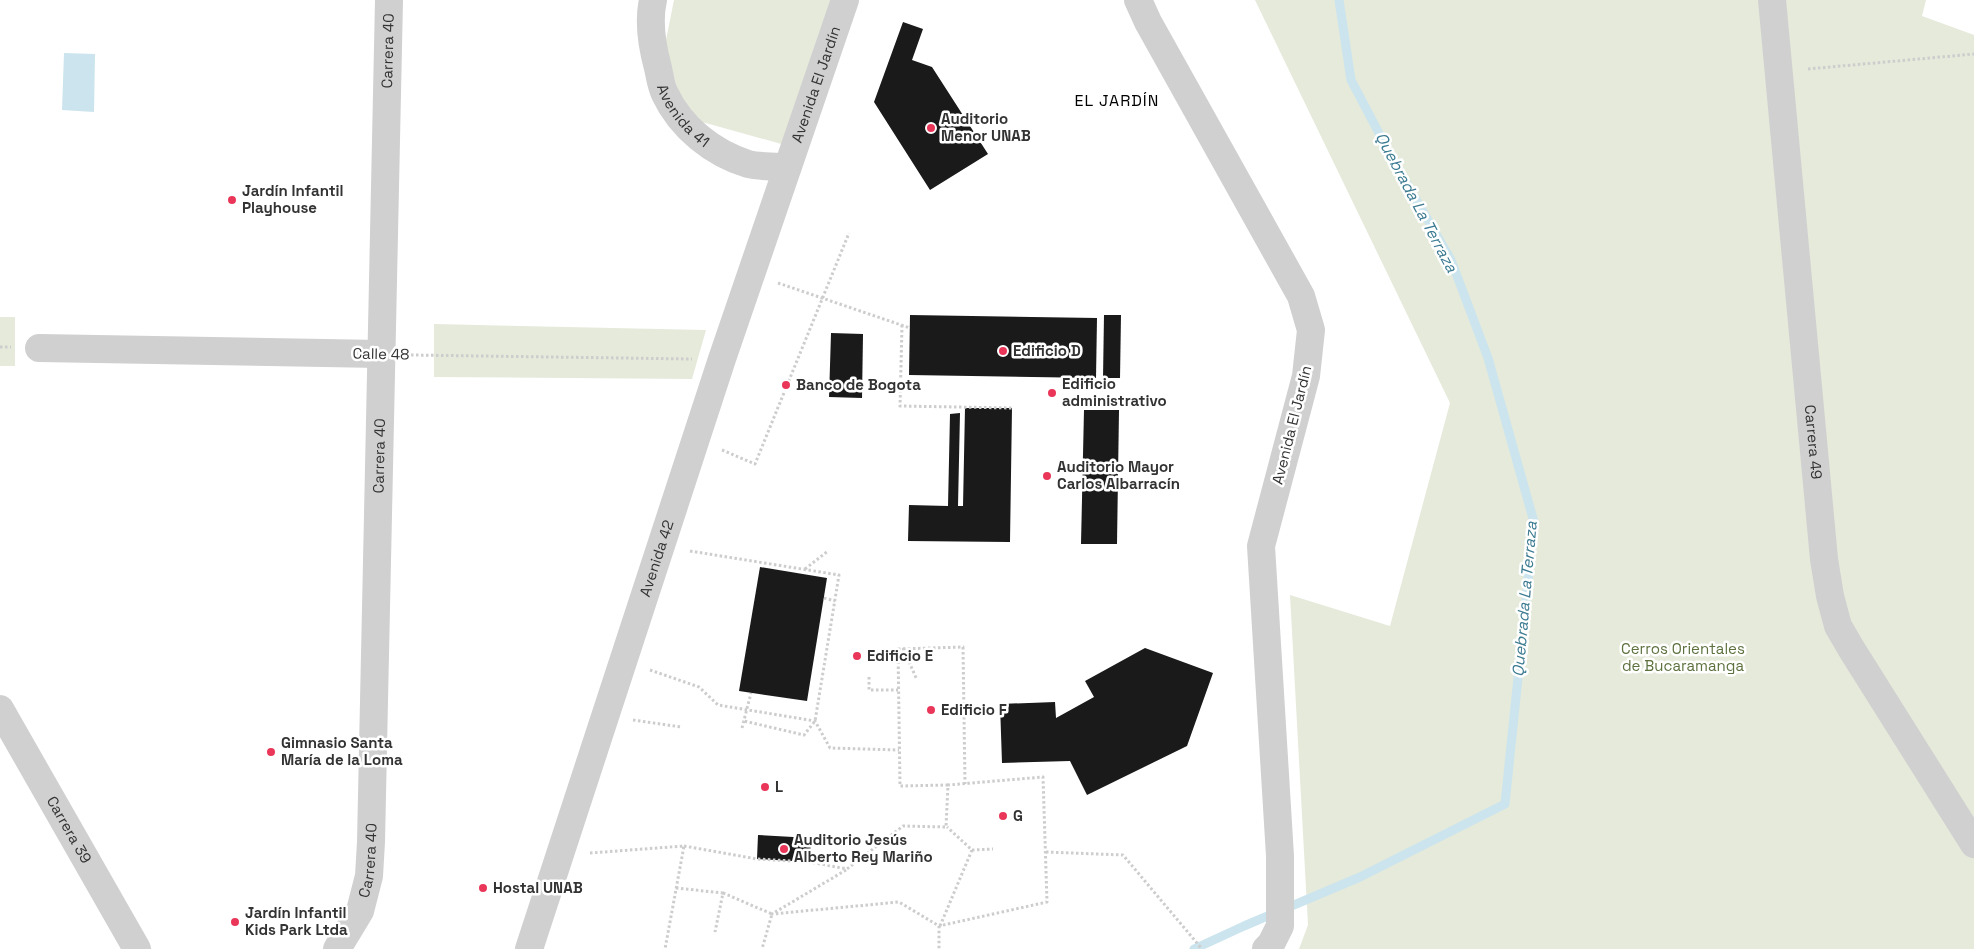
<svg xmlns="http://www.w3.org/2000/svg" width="1974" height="949" viewBox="0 0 1974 949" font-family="'Space Grotesk',sans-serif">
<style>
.green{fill:#e5eadb}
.water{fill:#cbe4ed}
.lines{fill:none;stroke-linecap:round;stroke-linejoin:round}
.stream{stroke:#cbe4ed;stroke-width:9}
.building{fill:#1a1a1a}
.path{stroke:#cdcdcd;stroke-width:3;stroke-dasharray:2.5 2.5;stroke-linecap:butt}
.street{stroke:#d0d0d0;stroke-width:28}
.poi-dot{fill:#e93659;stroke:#fff;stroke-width:2}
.labels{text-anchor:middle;stroke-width:5;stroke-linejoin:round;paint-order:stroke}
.street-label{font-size:15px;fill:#333;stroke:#fff}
.poi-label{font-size:15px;font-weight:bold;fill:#333;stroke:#fff;text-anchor:start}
.park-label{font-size:15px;fill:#5c713e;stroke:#fff}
.neighbourhood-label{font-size:16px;letter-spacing:1px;fill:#000;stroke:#fff}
.water-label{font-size:16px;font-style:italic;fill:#3b7a91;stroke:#fff}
</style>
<rect width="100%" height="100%" fill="#fff"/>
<!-- green -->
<g class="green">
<path d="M674,0H833L785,145L695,120L681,101L665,45Z"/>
<path d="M1255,0H1926L1922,16L1974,35V949H1299L1308,925L1290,595L1390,626L1450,403Z"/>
<rect x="0" y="317" width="15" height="49"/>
<path d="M434,324L706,330L692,379L434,377Z"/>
</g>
<!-- water -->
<path class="water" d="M64,53L95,54L94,112L62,110Z"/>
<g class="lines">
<!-- stream -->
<path class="stream" d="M1194,949L1244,926L1360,877L1505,804L1534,522L1488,358L1451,260L1391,156L1351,80L1339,0"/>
</g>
<!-- building -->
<g class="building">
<path d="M903,22L923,29L912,60L932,67L988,154L930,190L874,102Z"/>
<path d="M910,315L1097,318L1096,378L909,375Z"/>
<path d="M1104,315H1121L1120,378H1103Z"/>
<path d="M831,333L863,334L862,398L829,397Z"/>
<path d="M965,408H1012L1010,542L908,541L909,505L948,506L950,414L960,413L958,506H963Z"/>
<path d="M1084,410H1119L1117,544H1081Z"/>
<path d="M760,567L827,578L807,701L739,691Z"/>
<path d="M1145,648L1213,673L1187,746L1087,795L1070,761L1002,763L1000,704L1055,702L1056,718L1094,697L1085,681Z"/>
<path d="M758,835L811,838L810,862L757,859Z"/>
</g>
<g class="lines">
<!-- path -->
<g class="path">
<path d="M1808,69L1974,54"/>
<path d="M778,283L910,328"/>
<path d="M902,325L900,406L1012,408"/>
<path d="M0,347H11"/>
<path d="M411,355L692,359"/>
<path d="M722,450L755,464L849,233"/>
<path d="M690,551L839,575L815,721L804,735L744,721"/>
<path d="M805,569L828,551"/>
<path d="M824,598L835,601"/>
<path d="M903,648L917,680"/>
<path d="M650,670L699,687L718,705L815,721L830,748L899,750"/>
<path d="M869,677V690H898"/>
<path d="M633,720L681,727"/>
<path d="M742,728L751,693"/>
<path d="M948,785L900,786L898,649L963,647L965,784"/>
<path d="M684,846L757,859L810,862L847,869L903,826L946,827L948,785L1043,777L1047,902L939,926"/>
<path d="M972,850L993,849"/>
<path d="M1046,852L1123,855L1202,949"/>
<path d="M590,853L684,846L665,949"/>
<path d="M846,870L772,914L899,902L939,926V949"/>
<path d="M676,888L723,893L715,932"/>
<path d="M723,893L772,914L762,949"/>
<path d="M940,926L972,850L947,827"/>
</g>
<!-- street -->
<g class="street">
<path id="s1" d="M653,0C648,22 652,46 658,68C660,77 661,86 665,94C681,128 713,153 748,164C760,167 774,166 787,168"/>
<path d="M1138,0L1148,22L1301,296L1311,330L1306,376L1261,546L1280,856V926L1271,944L1266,949"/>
<path id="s2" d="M1772,0L1824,559L1830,596L1838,626L1852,650L1974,844"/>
<path d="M39,348L380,354"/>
<path id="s3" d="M0,709L137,949"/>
<path id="s4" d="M337,949L360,911L369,876L371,842L389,0"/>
<path id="s5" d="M529,949L722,359L845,0"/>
</g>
</g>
<!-- markers -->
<g class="poi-dot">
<circle cx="931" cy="128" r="5"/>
<circle cx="232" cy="200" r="5"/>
<circle cx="1003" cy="351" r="5"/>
<circle cx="786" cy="385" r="5"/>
<circle cx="1052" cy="393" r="5"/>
<circle cx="1047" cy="476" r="5"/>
<circle cx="857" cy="656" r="5"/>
<circle cx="931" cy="710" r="5"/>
<circle cx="271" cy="752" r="5"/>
<circle cx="765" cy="787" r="5"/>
<circle cx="1003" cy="816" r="5"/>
<circle cx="784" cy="849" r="5"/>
<circle cx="483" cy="888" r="5"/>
<circle cx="235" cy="922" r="5"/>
</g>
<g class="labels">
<!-- street labels -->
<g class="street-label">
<text dy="5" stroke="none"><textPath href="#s4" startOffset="906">Carrera 40</textPath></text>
<text dy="5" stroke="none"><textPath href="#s5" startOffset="911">Avenida El Jardín</textPath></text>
<text dy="5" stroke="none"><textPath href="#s1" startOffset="124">Avenida 41</textPath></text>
<text transform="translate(381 354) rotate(1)" y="5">Calle 48</text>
<text transform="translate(1292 425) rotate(-76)" y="5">Avenida El Jardín</text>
<text dy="5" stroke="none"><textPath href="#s2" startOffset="444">Carrera 49</textPath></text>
<text dy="5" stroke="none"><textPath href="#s4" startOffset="501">Carrera 40</textPath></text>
<text dy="5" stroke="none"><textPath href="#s5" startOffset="411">Avenida 42</textPath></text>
<text dy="5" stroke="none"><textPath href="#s3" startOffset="139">Carrera 39</textPath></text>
<text dy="5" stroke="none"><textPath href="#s4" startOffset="96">Carrera 40</textPath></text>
</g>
<!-- poi labels -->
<g class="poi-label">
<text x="941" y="124">Auditorio<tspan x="941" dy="17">Menor UNAB</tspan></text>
<text x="242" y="196">Jardín Infantil<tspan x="242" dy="17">Playhouse</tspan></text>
<text x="1013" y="356">Edificio D</text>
<text x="1062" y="389">Edificio<tspan x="1062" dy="17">administrativo</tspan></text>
<text x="796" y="390">Banco de Bogota</text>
<text x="1057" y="472">Auditorio Mayor<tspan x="1057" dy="17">Carlos Albarracín</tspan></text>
<text x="867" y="661">Edificio E</text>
<text x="941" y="715">Edificio F</text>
<text x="281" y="748">Gimnasio Santa<tspan x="281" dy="17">María de la Loma</tspan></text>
<text x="775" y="792">L</text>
<text x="1013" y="821">G</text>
<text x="794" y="845">Auditorio Jesús<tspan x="794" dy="17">Alberto Rey Mariño</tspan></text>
<text x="493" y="893">Hostal UNAB</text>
<text x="245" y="918">Jardín Infantil<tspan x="245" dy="17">Kids Park Ltda</tspan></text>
</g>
<!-- park labels -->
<g class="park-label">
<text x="1683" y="654">Cerros Orientales<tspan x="1683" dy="17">de Bucaramanga</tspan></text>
</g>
<!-- neighbourhood labels -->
<g class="neighbourhood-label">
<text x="1117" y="106">EL JARDÍN</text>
</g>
<!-- water labels -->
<g class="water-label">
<text transform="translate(1417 202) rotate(62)" y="6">Quebrada La Terraza</text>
<text transform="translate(1524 599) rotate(-85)" y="6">Quebrada La Terraza</text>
</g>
</g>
</svg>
